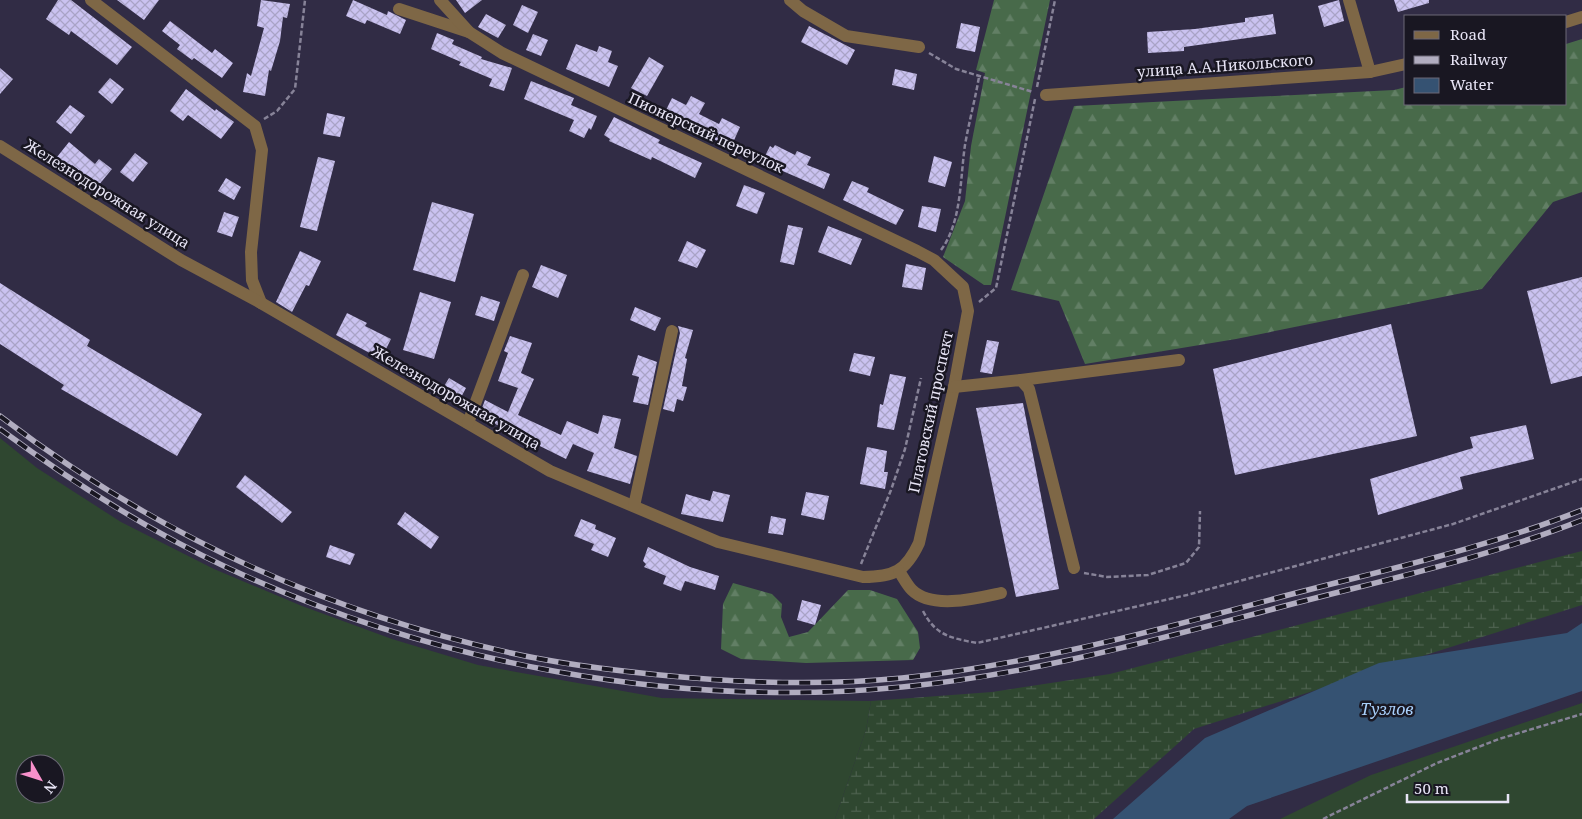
<svg xmlns="http://www.w3.org/2000/svg" width="1582" height="819" viewBox="0 0 1582 819" font-family="'Noto Serif',serif">
<style>
.grass{fill:#2f4730;fill-rule:evenodd}
.forest{fill:url(#forest-firs)}
.wetland{fill:url(#wetland-marsh)}
.water{fill:#355272}
.building{fill:url(#building-cross-hatch)}
.lines{fill:none;stroke-linecap:round;stroke-linejoin:round}
.path{stroke:#878398;stroke-width:2.5;stroke-dasharray:5 2.5;stroke-linecap:butt}
.minor{stroke:#7e6746;stroke-width:12}
.rail-casing{stroke:#b1adc0;stroke-width:5.5}
.rail{stroke:#191722;stroke-width:4;stroke-dasharray:11;stroke-linecap:butt}
.labels{text-anchor:middle;stroke-width:5;stroke-linejoin:round;paint-order:stroke}
.street-label{font-size:15px;fill:#e8e5f6;stroke:#191722}
.water-label{font-size:16px;font-style:italic;fill:#a9d0fc;stroke:#191722}
</style>
<defs>
<pattern id="forest-firs" width="22" height="20" patternUnits="userSpaceOnUse" patternTransform="scale(1.25)"><rect width="22" height="20" fill="#486a4a"/><path d="M5 1l3.5 6h-7zM16 11l3.5 6h-7z" fill="#627f65"/></pattern>
<pattern id="wetland-marsh" width="20" height="14" patternUnits="userSpaceOnUse" patternTransform="scale(1.25)"><rect width="20" height="14" fill="#2f4730"/><path d="M1 5h8M5 5V1M11 12h8M15 12V8" fill="none" stroke="#4d614f"/></pattern>
<pattern id="building-cross-hatch" width="8" height="8" patternUnits="userSpaceOnUse" patternTransform="scale(1.25)"><rect width="8" height="8" fill="#cac2f0"/><path d="M0 0l8 8M0 8l8-8" fill="none" stroke="#a9a3c6"/></pattern>
</defs>
<rect width="100%" height="100%" fill="#312c45"/>
<!-- grass -->
<g class="grass">
<path d="M0,438L37,468L121,522L214,569L302,606L392,639L478,665L662,698L871,701L866,730L835,819H0ZM25,764H55V794H25Z"/>
<path d="M1582,703V819H1280L1371,775Z"/>
</g>
<!-- forest -->
<g class="forest">
<path d="M994,0H1050L991,285H984L943,257L965,201L971,146L985,73L976,70Z"/>
<path d="M1582,39V192L1553,202L1482,289L1236,339L1085,364L1059,301L1011,290L1074,106L1394,90L1406,87V104H1566V44Z"/>
<path d="M733,583L772,594L782,604L781,617L789,637L808,632L848,590H870L897,599L918,632L920,648L913,660L806,663L741,659L721,649L723,604Z"/>
</g>
<!-- wetland -->
<path class="wetland" d="M1582,551V605L1194,729L1094,819H835L866,730L871,701L992,692L1110,674Z"/>
<!-- water -->
<path class="water" d="M1582,623V691L1247,806L1229,819H1113L1205,738L1379,663L1567,633Z"/>
<!-- building -->
<g class="building">
<path d="M58,0H71L132,47L117,65L71,31L69,35L46,19Z"/>
<path d="M117,0H159L144,20Z"/>
<path d="M261,0L290,4L287,18L283,17L280,41L271,71L269,70L265,96L243,92L247,73L251,76L264,28L257,26Z"/>
<path d="M353,0L387,15L388,11L406,20L400,34L367,20L365,24L346,16Z"/>
<path d="M456,0H482L465,13Z"/>
<path d="M1339,0L1344,21L1324,27L1318,6Z"/>
<path d="M1394,0H1429V3L1398,12Z"/>
<path d="M522,5L538,12L528,33L513,25Z"/>
<path d="M486,14L506,25L498,38L478,27Z"/>
<path d="M1273,14L1276,34L1184,47V51L1148,53L1147,32L1195,29L1245,22V18Z"/>
<path d="M170,21L212,53L215,49L233,63L222,78L194,58L192,60L177,49L180,45L162,31Z"/>
<path d="M961,23L980,27L975,52L956,48Z"/>
<path d="M809,26L855,50L847,65L801,42Z"/>
<path d="M437,33L454,40L452,44L482,57L481,59L512,68L504,91L489,86L492,79L459,65L461,62L431,49Z"/>
<path d="M533,34L548,40L541,56L526,50Z"/>
<path d="M576,44L597,52L599,46L612,51L608,62L618,66L609,87L566,69Z"/>
<path d="M649,57L664,66L647,96L631,88Z"/>
<path d="M0,68L13,79L0,94Z"/>
<path d="M895,69L917,74L914,90L892,85Z"/>
<path d="M110,78L124,89L112,104L98,92Z"/>
<path d="M531,81L574,98L571,105L597,116L591,130L589,128L584,138L569,131L574,120L524,99Z"/>
<path d="M186,89L215,111L216,109L234,122L221,139L188,115L183,121L170,111Z"/>
<path d="M691,96L705,103L699,114L719,124L722,118L740,127L731,147L663,116L672,98L686,105Z"/>
<path d="M70,105L85,116L71,134L56,122Z"/>
<path d="M327,113L345,117L340,137L323,134Z"/>
<path d="M614,117L660,140L658,143L702,163L695,178L652,157L651,160L609,141L610,139L604,135Z"/>
<path d="M69,142L95,164L99,159L112,169L98,186L72,165L66,172L53,162Z"/>
<path d="M775,145L795,155L797,151L811,157L807,165L830,174L824,189L762,162L770,146L773,148Z"/>
<path d="M135,153L148,163L133,182L120,172Z"/>
<path d="M934,156L952,162L945,187L928,182Z"/>
<path d="M318,157L335,161L317,231L300,227Z"/>
<path d="M226,178L241,187L234,200L218,191Z"/>
<path d="M852,181L869,188L867,192L904,210L896,225L843,200Z"/>
<path d="M744,185L765,193L757,214L736,206Z"/>
<path d="M432,202L474,214L455,282L413,270Z"/>
<path d="M922,206L941,209L936,232L918,227Z"/>
<path d="M224,212L239,217L232,237L217,232Z"/>
<path d="M788,225L803,228L794,265L780,262Z"/>
<path d="M828,226L862,239L851,265L818,252Z"/>
<path d="M687,241L706,250L697,268L678,261Z"/>
<path d="M300,251L321,261L309,286L306,285L292,312L276,302Z"/>
<path d="M906,264L926,268L922,290L902,287Z"/>
<path d="M541,265L567,275L558,298L532,287Z"/>
<path d="M1582,277V376L1551,384L1527,291Z"/>
<path d="M0,283L90,340L87,346L202,414L177,456L61,389L64,385L0,344Z"/>
<path d="M420,292L451,302L434,359L403,350Z"/>
<path d="M481,296L500,302L494,321L475,315Z"/>
<path d="M635,307L661,318L655,331L630,320Z"/>
<path d="M347,313L367,323L365,326L391,339L381,359L336,335Z"/>
<path d="M1391,324L1417,436L1235,475L1213,369Z"/>
<path d="M678,326L693,330L685,358L687,359L682,386L687,387L683,401L677,399L674,412L663,409L680,333Z"/>
<path d="M510,336L532,343L521,373L534,379L518,415L561,435L567,421L598,434L603,415L621,419L614,448L637,456L630,484L587,471L594,453L573,444L566,459L479,416L485,400L508,412L518,388L498,381L508,353L504,351Z"/>
<path d="M987,340L999,342L992,374L980,372Z"/>
<path d="M854,353L875,357L870,376L849,371Z"/>
<path d="M638,355L657,362L648,405L633,402L639,377L632,375Z"/>
<path d="M890,374L906,377L894,430L877,427L880,404L883,405Z"/>
<path d="M449,378L466,388L458,403L440,393Z"/>
<path d="M1023,403L1059,589L1016,597L976,408Z"/>
<path d="M1526,425L1534,459L1460,477L1463,489L1378,515L1370,479L1473,448L1470,437Z"/>
<path d="M867,447L887,451L884,472H888L885,489L860,484Z"/>
<path d="M245,475L292,512L282,523L236,487Z"/>
<path d="M713,491L730,495L723,522L681,514L686,494L710,501Z"/>
<path d="M806,492L829,496L824,520L801,515Z"/>
<path d="M405,512L439,537L431,549L397,524Z"/>
<path d="M771,516L786,519L783,535L768,533Z"/>
<path d="M581,519L596,525L595,529L616,538L608,557L591,550L594,544L574,536Z"/>
<path d="M330,545L355,554L350,565L326,557Z"/>
<path d="M648,547L690,567L719,576L715,590L685,581L681,591L663,584L666,576L644,567L646,564L643,561Z"/>
<path d="M802,600L821,605L815,625L797,620Z"/>
</g>
<g class="lines">
<!-- path -->
<g class="path">
<path d="M929,53L956,69L1033,92"/>
<path d="M1037,87L1055,0"/>
<path d="M264,119L277,111L295,89L305,0"/>
<path d="M941,250C962,222 960,178 965,145C969,122 975,100 979,77"/>
<path d="M979,302L996,288L1035,99"/>
<path d="M861,564L891,490L905,449L921,378"/>
<path d="M1084,573L1107,577L1148,575L1186,563L1199,547L1200,511"/>
<path d="M923,611C936,636 951,638 977,643L1187,595L1453,524L1582,479"/>
<path d="M1323,819L1437,763L1499,739L1582,714"/>
</g>
<!-- minor -->
<g class="minor">
<path d="M91,0L255,126L262,150L251,252L252,280L261,303"/>
<path d="M790,0L803,11L846,36L919,47"/>
<path d="M1349,0L1370,72"/>
<path d="M399,9L469,32"/>
<path d="M1566,22L1582,17"/>
<path d="M1046,95L1370,72L1406,64"/>
<path d="M0,146L181,260L261,303L550,471L718,542L863,577C894,577 906,571 919,543L954,387L968,311L963,287L934,260L917,251L502,53L469,32L440,0"/>
<path d="M1021,380L1179,360"/>
<path d="M954,387L1021,380L1029,389L1074,568"/>
<path d="M468,423L523,275"/>
<path d="M634,506L672,331"/>
<path d="M899,571C903,577 907,585 912,590C932,610 978,598 1001,593"/>
</g>
<!-- rail casing -->
<g class="rail-casing">
<g id="rail">
<path d="M0,416C152,532 325,612 511,653C560,664 610,670 660,675C740,683 821,686 902,678C1029,665 1154,631 1277,598C1379,571 1484,549 1582,510"/>
<path d="M0,429C72,482 147,530 228,568C434,664 676,709 902,687C1030,675 1154,640 1277,608C1379,581 1484,559 1582,520"/>
</g>
</g>
<!-- rail -->
<use href="#rail" class="rail"/>
</g>
<g class="labels">
<!-- street labels -->
<g class="street-label">
<text transform="translate(1225 66) rotate(-4)" y="5">улица А.А.Никольского</text>
<text transform="translate(706 133) rotate(25)" y="5">Пионерский переулок</text>
<text transform="translate(107 194) rotate(32)" y="5">Железнодорожная улица</text>
<text transform="translate(456 398) rotate(30)" y="5">Железнодорожная улица</text>
<text transform="translate(931 412) rotate(-78)" y="5">Платовский проспект</text>
</g>
<!-- water labels -->
<g class="water-label">
<text x="1387" y="715">Тузлов</text>
</g>
</g>
<!-- legend -->
<rect x="1404" y="15" width="162" height="90" fill="#191722" stroke="#6c6977"/>
<rect x="1414" y="31" width="25" height="8" fill="#7e6746" stroke="#6c6977"/>
<text x="1450" y="40" font-size="15" fill="#e8e5f6">Road</text>
<rect x="1414" y="56" width="25" height="8" fill="#b1adc0" stroke="#6c6977"/>
<text x="1450" y="65" font-size="15" fill="#e8e5f6">Railway</text>
<rect x="1414" y="78" width="25" height="15" fill="#355272" stroke="#6c6977"/>
<text x="1450" y="90" font-size="15" fill="#e8e5f6">Water</text>
<!-- north arrow -->
<g transform="translate(40 779) rotate(129)"><circle r="24" fill="#191722" stroke="#6c6977"/>
<path d="M0-4L9 19L0 12L-9 19Z" fill="#f890cb"/>
<text y="-8" font-size="14" font-weight="bold" text-anchor="middle" fill="#e8e5f6">N</text>
</g>
<!-- scale -->
<path d="M1407 794v8h101v-8" fill="none" stroke="#e8e5f6" stroke-width="2.5"/>
<text x="1414" y="794" font-size="15" fill="#e8e5f6" stroke="#191722" stroke-width="4" paint-order="stroke">50 m</text>
</svg>
